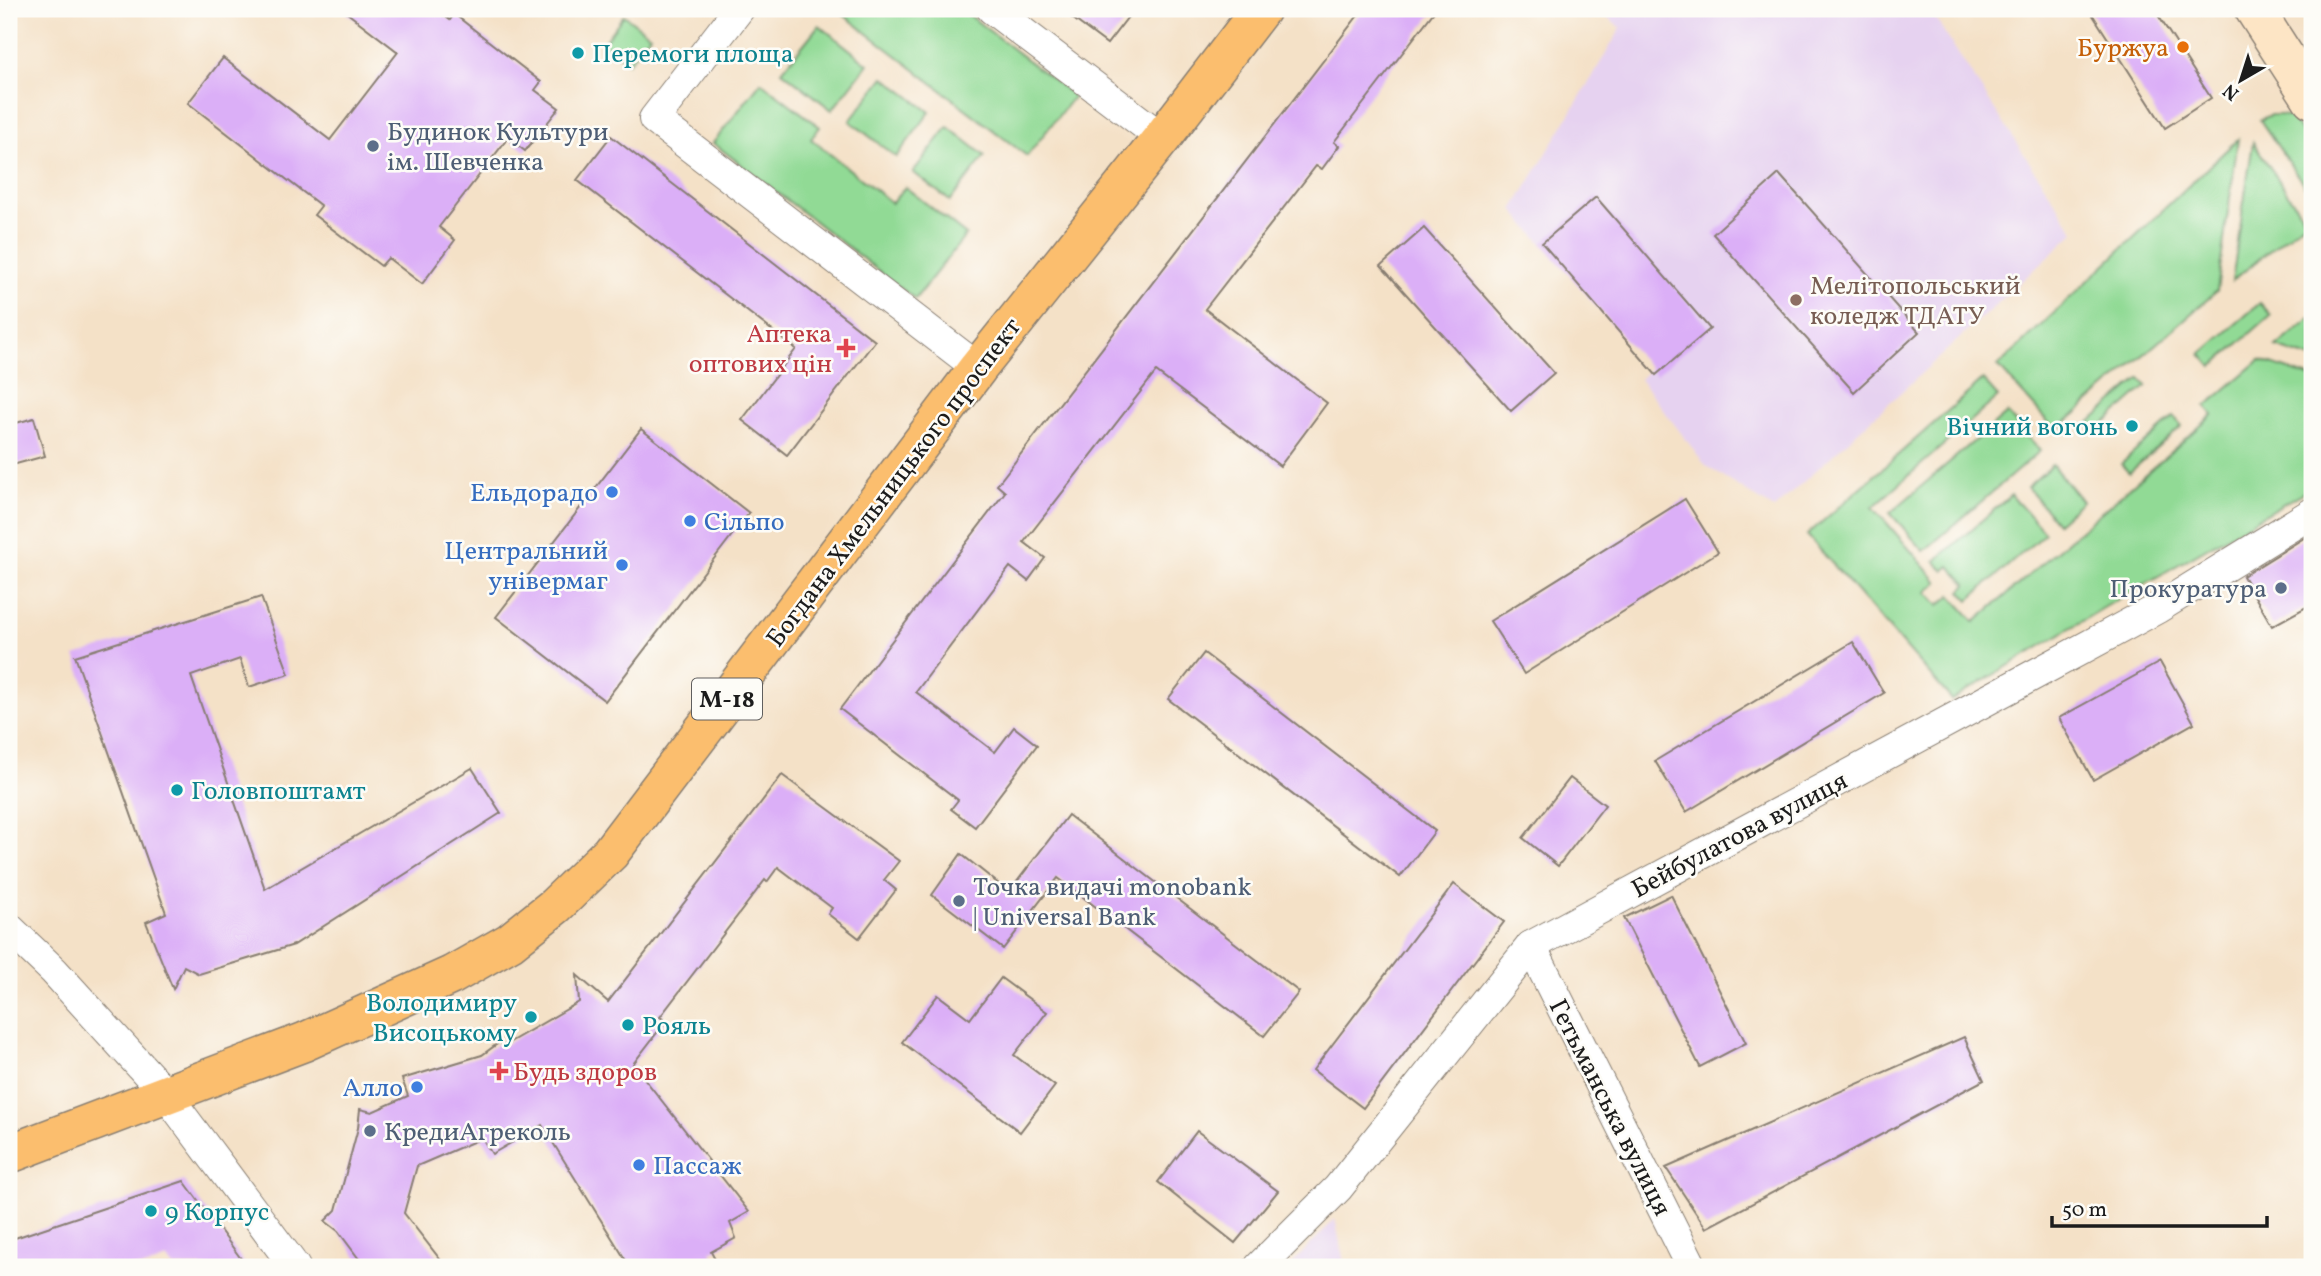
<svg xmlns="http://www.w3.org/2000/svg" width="2321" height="1276" viewBox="0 0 2321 1276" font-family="Vollkorn,serif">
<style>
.built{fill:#e6d2f0}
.green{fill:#91da95;stroke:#567b58;stroke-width:2}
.building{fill:#dbaff7}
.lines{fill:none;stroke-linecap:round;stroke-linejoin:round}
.street-casing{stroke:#887e72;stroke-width:32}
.secondary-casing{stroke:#887e72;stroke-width:41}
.highway-casing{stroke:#887e72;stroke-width:41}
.street{stroke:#fff;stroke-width:30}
.secondary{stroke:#fde5c5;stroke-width:38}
.highway{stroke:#fbbe6e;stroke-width:38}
.food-dot{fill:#e8710a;stroke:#fdfcf7;stroke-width:2.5}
.culture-dot{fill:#0f9aa8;stroke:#fdfcf7;stroke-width:2.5}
.service-dot{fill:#5c6f8a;stroke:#fdfcf7;stroke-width:2.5}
.education-dot{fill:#8d6e63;stroke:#fdfcf7;stroke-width:2.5}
.health-dot{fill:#e0444e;stroke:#fdfcf7;stroke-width:2.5}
.shop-dot{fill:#3f7fe0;stroke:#fdfcf7;stroke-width:2.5}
.labels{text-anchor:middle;stroke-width:5;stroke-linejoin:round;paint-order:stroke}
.shield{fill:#fdfcf7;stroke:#605f5e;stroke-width:2}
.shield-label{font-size:24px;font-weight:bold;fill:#1c1c1c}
.food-label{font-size:26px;fill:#c56008;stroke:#fdfcf7;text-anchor:end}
.culture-label{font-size:26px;fill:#0d838f;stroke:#fdfcf7;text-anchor:start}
.service-label{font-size:26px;fill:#4e5e75;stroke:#fdfcf7;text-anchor:start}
.education-label{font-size:26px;fill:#785e54;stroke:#fdfcf7;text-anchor:start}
.health-label{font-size:26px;fill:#be3a42;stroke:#fdfcf7;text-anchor:end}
.street-label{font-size:26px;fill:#1c1c1c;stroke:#fdfcf7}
.shop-label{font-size:26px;fill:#366cbe;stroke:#fdfcf7;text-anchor:end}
</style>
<rect width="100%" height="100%" fill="#fdfcf7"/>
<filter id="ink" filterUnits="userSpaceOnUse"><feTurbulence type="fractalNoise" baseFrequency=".0143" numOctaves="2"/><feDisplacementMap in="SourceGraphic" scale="14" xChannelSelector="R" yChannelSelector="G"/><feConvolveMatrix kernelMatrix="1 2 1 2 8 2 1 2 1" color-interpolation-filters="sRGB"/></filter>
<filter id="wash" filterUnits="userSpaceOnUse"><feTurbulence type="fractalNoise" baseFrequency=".00686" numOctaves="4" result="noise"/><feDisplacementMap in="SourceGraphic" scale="28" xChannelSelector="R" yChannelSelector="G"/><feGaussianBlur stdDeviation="1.57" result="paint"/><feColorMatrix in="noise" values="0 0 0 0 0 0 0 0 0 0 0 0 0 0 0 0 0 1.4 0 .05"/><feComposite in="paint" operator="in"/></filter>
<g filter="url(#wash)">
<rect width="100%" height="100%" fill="#f4e1c7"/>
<!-- built -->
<g class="built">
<path d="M1597,9H1929L2075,232L1774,509L1706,466L1640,379L1650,368L1513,210L1621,28Z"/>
<path d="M1335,1219L1345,1267H1289Z"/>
</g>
<!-- green -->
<g class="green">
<path d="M836,9H961L1074,96L1027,156Z"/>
<path d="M624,15L650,35L628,63L603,43Z"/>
<path d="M819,25L868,64L832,110L782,71Z"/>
<path d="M884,77L930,112L896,157L850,121Z"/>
<path d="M761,82L820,127L811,139L892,203L905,187L966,235L915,299L713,143Z"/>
<path d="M2270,115H2282L2292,118L2312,148V197L2260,120Z"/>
<path d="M948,127L985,156L950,201L913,172Z"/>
<path d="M2238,139L2217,291L2056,431L1998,366Z"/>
<path d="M2253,142L2306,221L2232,281Z"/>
<path d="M2260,303L2271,315L2212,367L2201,354Z"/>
<path d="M2312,317V359L2276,347Z"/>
<path d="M2260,360L2312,378V487L2105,607L1952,700L1807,535L1983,380L1998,397L1873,507L1938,582L1927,592L1939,605L1951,595L1975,622L2213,415L2206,406Z"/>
<path d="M2140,378L2147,386L2095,432L2088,424Z"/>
<path d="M2007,413L2040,451L1924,551L1890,513Z"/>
<path d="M2174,417L2182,426L2129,473L2121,464Z"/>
<path d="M2052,465L2082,501L2057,523L2027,487Z"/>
<path d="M2011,495L2045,533L1969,600L1961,591L1967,585L1950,566L1944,571L1935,561Z"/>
</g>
<g id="blocks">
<!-- building -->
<g class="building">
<path d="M342,9H435L450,20L454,14L541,82L535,90L559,108L525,151L508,138L439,227L455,240L422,284L388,258L381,266L314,215L321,206L188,103L223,58L330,140L398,52Z"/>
<path d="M1060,9H1134L1107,44Z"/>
<path d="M1363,9H1436L1334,142L1339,146L1322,169L1316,166L1205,309L1327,403L1280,466L1156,372L1024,542L1045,558L1028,581L1010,567L916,692L995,752L1014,727L1037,745L975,827L951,809L958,800L840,709L1005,492L997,485Z"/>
<path d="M2089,9H2154L2211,98L2165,128Z"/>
<path d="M611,136L875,341L787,455L742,420L796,349L577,180Z"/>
<path d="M1779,174L1919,332L1854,392L1713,234Z"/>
<path d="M1596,197L1710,329L1656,375L1542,243Z"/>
<path d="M1424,228L1554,373L1511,411L1381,266Z"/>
<path d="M34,418L45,456L9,466V425Z"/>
<path d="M641,429L749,513L605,701L496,617Z"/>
<path d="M1685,499L1718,552L1524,674L1490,621Z"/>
<path d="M2312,533V604L2272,626L2243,576Z"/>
<path d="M261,597L289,674L249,687L240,659L191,676L265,889L472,768L501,813L294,945L199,974L184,966L173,989L146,922L166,913L75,656Z"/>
<path d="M1853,642L1884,693L1686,812L1655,761Z"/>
<path d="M1204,653L1435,831L1400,877L1168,699Z"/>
<path d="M2160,662L2194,723L2093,780L2059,718Z"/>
<path d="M782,775L899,861L884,880L896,890L859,938L828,914L832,908L778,867L767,882L765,880L660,1017L666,1021L633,1064L749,1212L730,1223L736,1238L711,1252L719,1267H630L542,1125L492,1154L482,1138L417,1166L404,1213L446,1267H365L338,1231L325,1221L336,1210L358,1128L360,1109L372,1112L408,1096L402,1079L482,1055L500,1042L503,1046L579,1002L577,975L608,1002Z"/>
<path d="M1570,778L1605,805L1558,866L1523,838Z"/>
<path d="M1068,815L1299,992L1264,1036L1058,878L1003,949L932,895L961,854L1009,892Z"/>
<path d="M1454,884L1504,922L1363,1108L1313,1070Z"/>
<path d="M1671,895L1746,1043L1700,1067L1624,918Z"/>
<path d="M1001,978L1047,1012L1014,1055L1055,1086L1020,1132L902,1042L938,995L970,1019Z"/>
<path d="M1964,1037L1984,1080L1706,1228L1666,1168Z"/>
<path d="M1197,1131L1278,1191L1235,1243L1158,1182Z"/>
<path d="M184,1181L247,1267H173L167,1259L144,1267H9V1240Z"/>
</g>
</g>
</g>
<g filter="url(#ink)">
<use href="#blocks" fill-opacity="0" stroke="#887e72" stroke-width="2"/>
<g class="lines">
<!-- street casing -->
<g class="street-casing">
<g id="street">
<path d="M739,9L654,119L978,368"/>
<path d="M992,9L1162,138"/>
<path d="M9,928L54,971L165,1093L295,1267"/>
<path d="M1531,946L1692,1267"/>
<path d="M1259,1267L1338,1188L1531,946L2158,608L2312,513"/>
</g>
</g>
<!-- secondary casing -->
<g class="secondary-casing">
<path id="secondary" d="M2254,9L2312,99"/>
</g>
<!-- highway casing -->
<g class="highway-casing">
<path id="highway" d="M9,1154L304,1042L452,975L510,942L555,906L610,853L978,368L1162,138L1261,9"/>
</g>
<!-- street -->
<use href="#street" class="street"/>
<!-- secondary -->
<use href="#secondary" class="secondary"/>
<!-- highway -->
<use href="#highway" class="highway"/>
</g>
</g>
<!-- markers -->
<circle class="food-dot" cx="2183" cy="47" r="7"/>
<g class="culture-dot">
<circle cx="578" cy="53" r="7"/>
<circle cx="2132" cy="426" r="7"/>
<circle cx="177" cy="790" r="7"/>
<circle cx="531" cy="1017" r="7"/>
<circle cx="628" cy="1025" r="7"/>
<circle cx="151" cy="1211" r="7"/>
</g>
<g class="service-dot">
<circle cx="373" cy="146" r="7"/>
<circle cx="2281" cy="588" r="7"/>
<circle cx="959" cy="901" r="7"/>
<circle cx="370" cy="1131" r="7"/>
</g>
<circle class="education-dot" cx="1796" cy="300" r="7"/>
<g class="health-dot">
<path d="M842.5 337.5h7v7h7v7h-7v7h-7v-7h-7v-7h7z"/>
<path d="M495.5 1060.5h7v7h7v7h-7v7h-7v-7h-7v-7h7z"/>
</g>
<g class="shop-dot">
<circle cx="612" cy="492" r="7"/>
<circle cx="690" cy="521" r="7"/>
<circle cx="622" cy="565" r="7"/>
<circle cx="417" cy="1087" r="7"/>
<circle cx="639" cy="1165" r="7"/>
</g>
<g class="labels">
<!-- shield labels -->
<rect class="shield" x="692" y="678.5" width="70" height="41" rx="5"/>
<g class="shield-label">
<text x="727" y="707">М-18</text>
</g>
<!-- food labels -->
<g class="food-label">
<text x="2169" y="56">Буржуа</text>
</g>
<!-- culture labels -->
<g class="culture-label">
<text x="592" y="62">Перемоги площа</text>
<text x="2118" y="435" text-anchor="end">Вічний вогонь</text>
<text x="191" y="799">Головпоштамт</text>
<text x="517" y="1011" text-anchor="end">Володимиру<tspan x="517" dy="30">Висоцькому</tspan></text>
<text x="642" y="1034">Рояль</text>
<text x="165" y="1220">9 Корпус</text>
</g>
<!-- service labels -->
<g class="service-label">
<text x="387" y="140">Будинок Культури<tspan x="387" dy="30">ім. Шевченка</tspan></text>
<text x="2267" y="597" text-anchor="end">Прокуратура</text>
<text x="973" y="895">Точка видачі monobank<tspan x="973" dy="30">| Universal Bank</tspan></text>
<text x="384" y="1140">КредиАгреколь</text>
</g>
<!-- education labels -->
<g class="education-label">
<text x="1810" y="294">Мелітопольський<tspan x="1810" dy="30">коледж ТДАТУ</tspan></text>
</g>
<!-- health labels -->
<g class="health-label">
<text x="832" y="342">Аптека<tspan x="832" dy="30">оптових цін</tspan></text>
<text x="513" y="1080" text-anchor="start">Будь здоров</text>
</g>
<!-- street labels -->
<g class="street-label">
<text transform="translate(893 482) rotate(-53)" y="9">Богдана Хмельницького проспект</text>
<text transform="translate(1739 834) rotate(-28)" y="9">Бейбулатова вулиця</text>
<text transform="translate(1611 1107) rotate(63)" y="9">Гетьманська вулиця</text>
</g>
<!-- shop labels -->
<g class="shop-label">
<text x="598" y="501">Ельдорадо</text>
<text x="704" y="530" text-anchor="start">Сільпо</text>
<text x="608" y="559">Центральний<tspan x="608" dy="30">універмаг</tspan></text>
<text x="403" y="1096">Алло</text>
<text x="653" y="1174" text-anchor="start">Пассаж</text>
</g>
</g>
<!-- margin -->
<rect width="2321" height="1276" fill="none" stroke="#fdfcf7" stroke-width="35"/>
<!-- north arrow -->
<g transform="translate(2241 80) rotate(219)" stroke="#fdfcf7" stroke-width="5" paint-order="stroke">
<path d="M0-5L12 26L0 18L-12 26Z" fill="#1c1c1c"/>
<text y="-10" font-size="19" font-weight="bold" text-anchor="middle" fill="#1c1c1c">N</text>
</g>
<!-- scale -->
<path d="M2052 1216v10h215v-10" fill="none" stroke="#1c1c1c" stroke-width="3.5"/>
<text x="2062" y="1216" font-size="21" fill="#1c1c1c" stroke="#fdfcf7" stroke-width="5" paint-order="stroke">50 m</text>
</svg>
